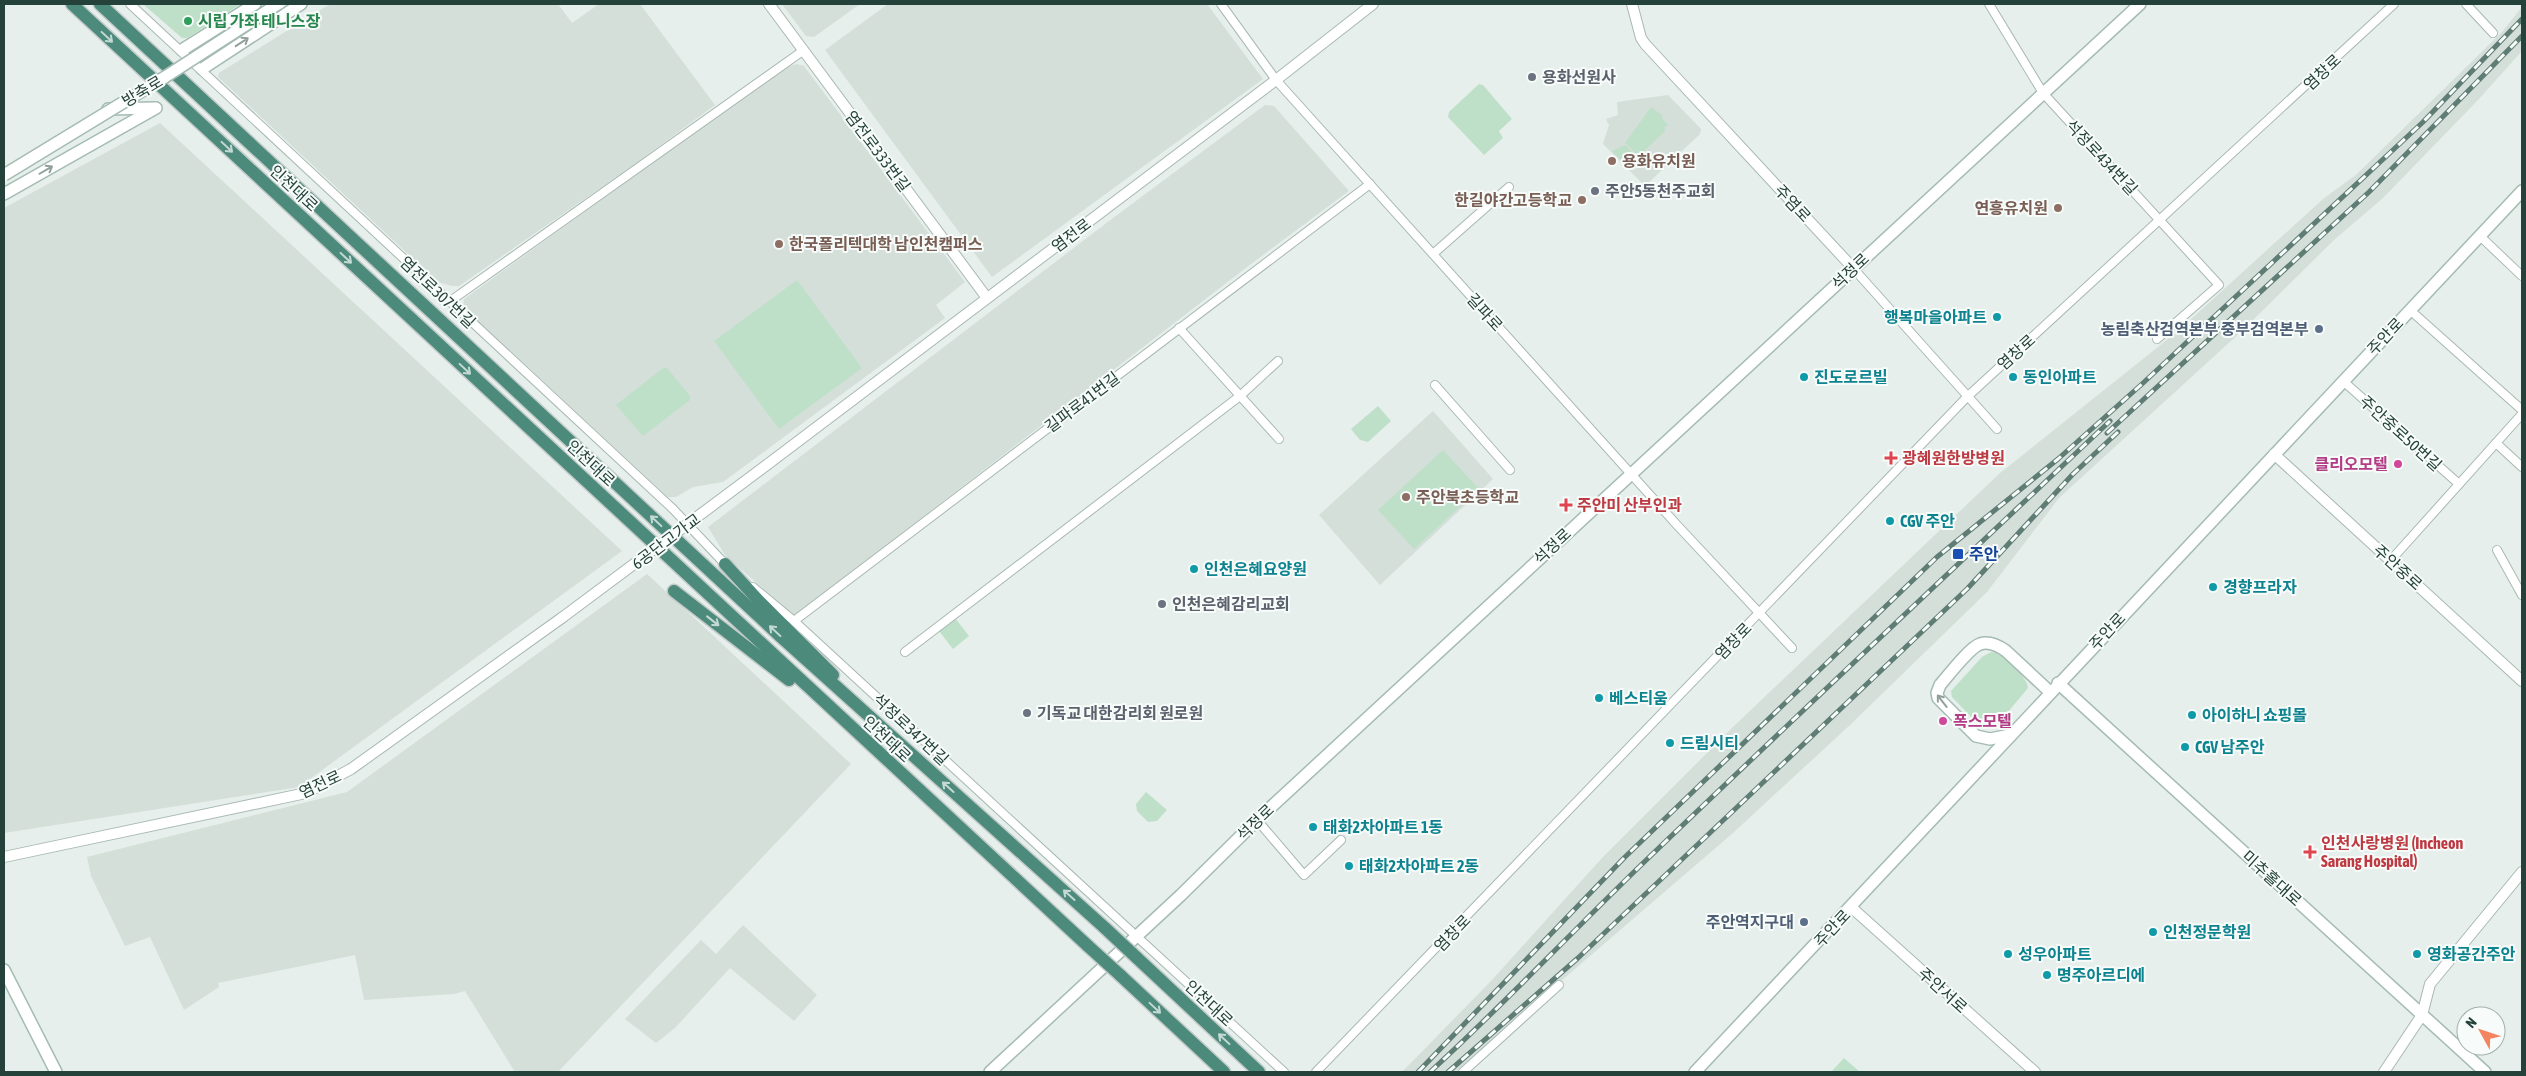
<svg xmlns="http://www.w3.org/2000/svg" width="2526" height="1076" viewBox="0 0 2526 1076" font-family="'Asap Condensed','Noto Sans KR',sans-serif">
<style>
.built{fill:#d4dfda}
.green{fill:#bfe0c8}
.lines{fill:none;stroke-linecap:round;stroke-linejoin:round}
.minor-casing{stroke:#a8b8b2;stroke-width:10}
.tertiary-casing{stroke:#a8b8b2;stroke-width:12}
.secondary-casing{stroke:#a4bbb3;stroke-width:14}
.trunk-casing{stroke:#c2cac8;stroke-width:15}
.minor{stroke:#fff;stroke-width:8}
.tertiary{stroke:#fff;stroke-width:10}
.secondary{stroke:#fff;stroke-width:11}
.trunk{stroke:#4c8a7c;stroke-width:12}
.rail-casing{stroke:#5f7d75;stroke-width:5}
.rail{stroke:#f7fbf9;stroke-width:3;stroke-dasharray:9;stroke-linecap:butt}
.tertiary-bridge-casing{stroke:#a8b8b2;stroke-width:12;stroke-linecap:butt}
.secondary-bridge-casing{stroke:#a4bbb3;stroke-width:14;stroke-linecap:butt}
.trunk-bridge-casing{stroke:#c2cac8;stroke-width:15;stroke-linecap:butt}
.tertiary-bridge{stroke:#fff;stroke-width:10}
.secondary-bridge{stroke:#fff;stroke-width:11}
.trunk-bridge{stroke:#4c8a7c;stroke-width:12}
.oneway{stroke:#c4d9d4}
.oneway2{stroke:#92a09c}
.leisure-dot{fill:#2e9e5b;stroke:#f7fbf9;stroke-width:2}
.worship-dot{fill:#6b7280;stroke:#f7fbf9;stroke-width:2}
.education-dot{fill:#8d6e63;stroke:#f7fbf9;stroke-width:2}
.culture-dot{fill:#0f9aa8;stroke:#f7fbf9;stroke-width:2}
.service-dot{fill:#5c6f8a;stroke:#f7fbf9;stroke-width:2}
.health-dot{fill:#e0444e;stroke:#f7fbf9;stroke-width:2}
.hotel-dot{fill:#d1479c;stroke:#f7fbf9;stroke-width:2}
.transit-dot{fill:#1a4fb4;stroke:#f7fbf9;stroke-width:2}
.labels{text-anchor:middle;stroke-width:4;stroke-linejoin:round;paint-order:stroke}
.leisure-label{font-size:16px;font-weight:bold;fill:#27864d;stroke:#f7fbf9;text-anchor:start}
.street-label{font-size:16px;fill:#24423a;stroke:#f7fbf9}
.worship-label{font-size:16px;font-weight:bold;fill:#5b616d;stroke:#f7fbf9;text-anchor:start}
.education-label{font-size:16px;font-weight:bold;fill:#785e54;stroke:#f7fbf9;text-anchor:start}
.culture-label{font-size:16px;font-weight:bold;fill:#0d838f;stroke:#f7fbf9;text-anchor:start}
.service-label{font-size:16px;font-weight:bold;fill:#4e5e75;stroke:#f7fbf9;text-anchor:end}
.health-label{font-size:16px;font-weight:bold;fill:#be3a42;stroke:#f7fbf9;text-anchor:start}
.hotel-label{font-size:16px;font-weight:bold;fill:#b23c85;stroke:#f7fbf9;text-anchor:end}
.transit-label{font-size:16px;font-weight:bold;fill:#164399;stroke:#f7fbf9;text-anchor:start}
</style>
<rect width="100%" height="100%" fill="#e6efeb"/>
<!-- built -->
<g class="built">
<path d="M330,4H558L572,23L599,4H640L715,105L632,166L459,286H452L438,282L218,77L219,73Z"/>
<path d="M782,4H860L814,37L806,36Z"/>
<path d="M888,4H1207L1263,79L992,277L825,50Z"/>
<path d="M2522,7V51L2478,100L2383,198L2334,240L2244,329L2059,498L1987,592L1850,725L1733,833L1455,1072H1402L1491,981L1602,858L1734,726L2000,473L2178,331L2323,199L2357,174L2502,32Z"/>
<path d="M797,64L804,66L965,282L936,305L945,318L723,482L693,487L676,497H668L463,307L464,299L786,67Z"/>
<path d="M1668,95L1701,129L1700,134L1645,186L1603,144L1609,125L1606,119L1618,115L1617,102Z"/>
<path d="M1265,105L1274,106L1349,191L1251,264L794,616L725,555L708,527L1113,218Z"/>
<path d="M160,123L622,551L299,787L4,833V208Z"/>
<path d="M1433,411L1493,479L1380,585L1319,515Z"/>
<path d="M647,574L851,764L558,1072H515L465,991L454,994L364,1000L355,955L218,983L219,987L184,1010L150,937L125,946L91,876L87,857L347,792Z"/>
<path d="M743,925L817,995L794,1021L730,968L675,1028L656,1043L625,1019L701,940L716,954Z"/>
</g>
<!-- green -->
<g class="green">
<path d="M143,4H241L187,38H182Z"/>
<path d="M1479,84L1483,85L1512,119L1499,131L1503,138L1484,155L1448,117L1449,112Z"/>
<path d="M1651,107L1662,115V118L1668,125L1664,128L1666,130L1639,156L1625,143Z"/>
<path d="M1625,145L1637,157L1627,166L1612,151Z"/>
<path d="M797,280L862,368L779,429L714,341Z"/>
<path d="M663,368H667L690,396V400L643,436L616,405Z"/>
<path d="M1378,406L1391,421L1368,442L1360,440L1351,429Z"/>
<path d="M1443,450L1479,489L1414,549L1378,510Z"/>
<path d="M955,618L969,636L953,649L939,631Z"/>
<path d="M1991,652C2003,652 2027,677 2028,688L1997,725L1992,727L1977,723L1952,697L1951,691L1982,657Z"/>
<path d="M1146,792L1167,810L1157,821L1148,822L1137,811L1136,804Z"/>
<path d="M1844,1058L1860,1072H1831Z"/>
</g>
<g class="lines">
<!-- minor casing -->
<g class="minor-casing">
<g id="minor">
<path d="M130,4L673,509L727,566"/>
<path d="M1221,4L1276,80L1677,525L1792,648"/>
<path d="M1989,4L2043,93L2219,285L2157,339"/>
<path d="M2466,4L2493,33"/>
<path d="M2480,236L2522,276"/>
<path d="M1433,254L1509,187"/>
<path d="M1853,268L1997,429"/>
<path d="M449,302L804,50"/>
<path d="M2410,310L2522,410"/>
<path d="M1179,328L1279,439"/>
<path d="M2343,381L2459,484"/>
<path d="M1435,385L1510,470"/>
<path d="M2496,443L2522,467"/>
<path d="M2497,550L2522,595"/>
<path d="M2391,560L2522,414"/>
<path d="M753,587L794,621L1284,1072"/>
<path d="M794,621L1370,184"/>
<path d="M905,652L1240,396L1278,361"/>
<path d="M1257,820L1304,875L1341,840"/>
<path d="M1316,1072L1967,397L2394,4"/>
<path d="M1463,1072L1559,985"/>
</g>
</g>
<!-- tertiary casing -->
<g class="tertiary-casing">
<g id="tertiary">
<path d="M769,4L987,298"/>
<path d="M1632,4L1641,38L1645,44L1853,268"/>
<path d="M2274,454L2522,681"/>
<path d="M768,464L1276,80L1373,4"/>
<path d="M4,857L306,793L351,769L563,617"/>
<path d="M1851,907L2035,1072"/>
<path d="M2384,1072L2422,1015L2430,984L2522,872"/>
</g>
</g>
<!-- secondary casing -->
<g class="secondary-casing">
<g id="secondary">
<path d="M182,50L255,4"/>
<path d="M202,69L301,4"/>
<path d="M108,109L155,108"/>
<path d="M4,194L156,108"/>
<path d="M2058,683L2485,1072"/>
<path d="M2010,735L1990,739L1976,736L1938,698L1937,693L1940,685C1948,676 1969,648 1980,644C1989,641 1999,646 2006,651L2050,692"/>
<path d="M4,970L56,1072"/>
<path d="M990,1072L1181,895L1257,820L2140,4"/>
<path d="M1695,1072L2522,191"/>
</g>
</g>
<!-- trunk casing -->
<g class="trunk-casing">
<g id="trunk">
<path d="M72,4L1088,946"/>
<path d="M100,4L780,636L1105,928"/>
<path d="M725,564L759,601L833,675"/>
<path d="M674,591L789,680"/>
<path d="M1136,957L1259,1072"/>
<path d="M1120,975L1224,1072"/>
</g>
</g>
<!-- minor -->
<use href="#minor" class="minor"/>
<!-- tertiary -->
<use href="#tertiary" class="tertiary"/>
<!-- secondary -->
<use href="#secondary" class="secondary"/>
<!-- trunk -->
<use href="#trunk" class="trunk"/>
<!-- rail casing -->
<g class="rail-casing">
<g id="rail">
<path d="M2107,433L2369,192L2522,36"/>
<path d="M1418,1072L1625,857L1937,557L2058,459L2142,384L2423,122L2522,19"/>
<path d="M1430,1072C1502,1006 1569,935 1639,867C1795,717 1953,569 2110,421"/>
<path d="M1448,1072L1578,958L1967,589L2073,474L2118,432"/>
</g>
</g>
<!-- rail -->
<use href="#rail" class="rail"/>
<!-- tertiary-bridge casing -->
<g class="tertiary-bridge-casing">
<path id="tertiary-bridge" d="M563,617L768,464"/>
</g>
<!-- secondary-bridge casing -->
<g class="secondary-bridge-casing">
<path id="secondary-bridge" d="M4,175L165,77L278,4"/>
</g>
<!-- trunk-bridge casing -->
<g class="trunk-bridge-casing">
<g id="trunk-bridge">
<path d="M1105,928L1136,957"/>
<path d="M1088,946L1120,975"/>
</g>
</g>
<!-- tertiary-bridge -->
<use href="#tertiary-bridge" class="tertiary-bridge"/>
<!-- secondary-bridge -->
<use href="#secondary-bridge" class="secondary-bridge"/>
<!-- trunk-bridge -->
<use href="#trunk-bridge" class="trunk-bridge"/>
</g>
<!-- one-way arrows -->
<defs><path id="oneway-shaft" d="M-6 0H5M1.5-3L5.5 0L1.5 3" fill="none" stroke-width="1.6" stroke-linecap="round" stroke-linejoin="round" transform="scale(1.25)"/></defs>
<g class="oneway">
<use href="#oneway-shaft" transform="translate(107 37) rotate(43)"/>
<use href="#oneway-shaft" transform="translate(227 147) rotate(43)"/>
<use href="#oneway-shaft" transform="translate(346 258) rotate(43)"/>
<use href="#oneway-shaft" transform="translate(465 369) rotate(43)"/>
<use href="#oneway-shaft" transform="translate(656 521) rotate(-137)"/>
<use href="#oneway-shaft" transform="translate(713 621) rotate(38)"/>
<use href="#oneway-shaft" transform="translate(775 631) rotate(-137)"/>
<use href="#oneway-shaft" transform="translate(948 787) rotate(-138)"/>
<use href="#oneway-shaft" transform="translate(1069 895) rotate(-138)"/>
<use href="#oneway-shaft" transform="translate(1155 1008) rotate(43)"/>
<use href="#oneway-shaft" transform="translate(1224 1039) rotate(-137)"/>
</g>
<g class="oneway2">
<use href="#oneway-shaft" transform="translate(242 42) rotate(-33)"/>
<use href="#oneway-shaft" transform="translate(46 170) rotate(-30)"/>
<use href="#oneway-shaft" transform="translate(1942 701) rotate(-128)"/>
</g>
<!-- markers -->
<circle class="leisure-dot" cx="188" cy="21" r="5"/>
<g class="worship-dot">
<circle cx="1532" cy="77" r="5"/>
<circle cx="1595" cy="191" r="5"/>
<circle cx="1162" cy="604" r="5"/>
<circle cx="1027" cy="713" r="5"/>
</g>
<g class="education-dot">
<circle cx="1612" cy="161" r="5"/>
<circle cx="1582" cy="200" r="5"/>
<circle cx="2058" cy="208" r="5"/>
<circle cx="779" cy="244" r="5"/>
<circle cx="1406" cy="497" r="5"/>
</g>
<g class="culture-dot">
<circle cx="1997" cy="317" r="5"/>
<circle cx="1804" cy="377" r="5"/>
<circle cx="2013" cy="377" r="5"/>
<circle cx="1890" cy="521" r="5"/>
<circle cx="1194" cy="569" r="5"/>
<circle cx="2213" cy="587" r="5"/>
<circle cx="1599" cy="698" r="5"/>
<circle cx="2192" cy="715" r="5"/>
<circle cx="1670" cy="743" r="5"/>
<circle cx="2185" cy="747" r="5"/>
<circle cx="1313" cy="827" r="5"/>
<circle cx="1349" cy="866" r="5"/>
<circle cx="2153" cy="932" r="5"/>
<circle cx="2008" cy="954" r="5"/>
<circle cx="2417" cy="954" r="5"/>
<circle cx="2047" cy="975" r="5"/>
</g>
<g class="service-dot">
<circle cx="2319" cy="329" r="5"/>
<circle cx="1804" cy="922" r="5"/>
</g>
<g class="health-dot">
<path d="M1888.5 450.5h5v5h5v5h-5v5h-5v-5h-5v-5h5z"/>
<path d="M1563.5 497.5h5v5h5v5h-5v5h-5v-5h-5v-5h5z"/>
<path d="M2307.5 844.5h5v5h5v5h-5v5h-5v-5h-5v-5h5z"/>
</g>
<g class="hotel-dot">
<circle cx="2398" cy="464" r="5"/>
<circle cx="1943" cy="721" r="5"/>
</g>
<rect class="transit-dot" x="1952" y="548" width="12" height="12" rx="2.5"/>
<g class="labels">
<!-- leisure labels -->
<g class="leisure-label">
<text x="198" y="27">시립 가좌 테니스장</text>
</g>
<!-- street labels -->
<g class="street-label">
<text transform="translate(2322 72) rotate(-43)" y="6">염창로</text>
<text transform="translate(142 91) rotate(-31)" y="6">방축로</text>
<text transform="translate(878 151) rotate(53)" y="6">염전로333번길</text>
<text transform="translate(2102 157) rotate(47)" y="6">석정로434번길</text>
<text transform="translate(294 188) rotate(43)" y="6">인천대로</text>
<text transform="translate(1793 203) rotate(47)" y="6">주염로</text>
<text transform="translate(1071 235) rotate(-37)" y="6">염전로</text>
<text transform="translate(1850 271) rotate(-43)" y="6">석정로</text>
<text transform="translate(438 292) rotate(43)" y="6">염전로307번길</text>
<text transform="translate(1485 312) rotate(48)" y="6">길파로</text>
<text transform="translate(2385 336) rotate(-47)" y="6">주안로</text>
<text transform="translate(2016 352) rotate(-42)" y="6">염창로</text>
<text transform="translate(1082 402) rotate(-37)" y="6">길파로41번길</text>
<text transform="translate(2401 433) rotate(42)" y="6">주안중로50번길</text>
<text transform="translate(591 463) rotate(43)" y="6">인천대로</text>
<text transform="translate(666 541) rotate(-37)" y="6">6공단고가교</text>
<text transform="translate(1552 546) rotate(-43)" y="6">석정로</text>
<text transform="translate(2398 567) rotate(42)" y="6">주안중로</text>
<text transform="translate(2107 631) rotate(-47)" y="6">주안로</text>
<text transform="translate(1733 641) rotate(-46)" y="6">염창로</text>
<text transform="translate(911 729) rotate(43)" y="6">석정로347번길</text>
<text transform="translate(887 739) rotate(43)" y="6">인천대로</text>
<text transform="translate(320 784) rotate(-25)" y="6">염전로</text>
<text transform="translate(1255 822) rotate(-44)" y="6">석정로</text>
<text transform="translate(2272 878) rotate(42)" y="6">미추홀대로</text>
<text transform="translate(1832 928) rotate(-47)" y="6">주안로</text>
<text transform="translate(1452 933) rotate(-46)" y="6">염창로</text>
<text transform="translate(1943 990) rotate(42)" y="6">주안서로</text>
<text transform="translate(1209 1003) rotate(43)" y="6">인천대로</text>
</g>
<!-- worship labels -->
<g class="worship-label">
<text x="1542" y="83">용화선원사</text>
<text x="1605" y="197">주안5동천주교회</text>
<text x="1172" y="610">인천은혜감리교회</text>
<text x="1037" y="719">기독교 대한감리회 원로원</text>
</g>
<!-- education labels -->
<g class="education-label">
<text x="1622" y="167">용화유치원</text>
<text x="1572" y="206" text-anchor="end">한길야간고등학교</text>
<text x="2048" y="214" text-anchor="end">연흥유치원</text>
<text x="789" y="250">한국폴리텍대학 남인천캠퍼스</text>
<text x="1416" y="503">주안북초등학교</text>
</g>
<!-- culture labels -->
<g class="culture-label">
<text x="1987" y="323" text-anchor="end">행복마을아파트</text>
<text x="1814" y="383">진도로르빌</text>
<text x="2023" y="383">동인아파트</text>
<text x="1900" y="527">CGV 주안</text>
<text x="1204" y="575">인천은혜요양원</text>
<text x="2223" y="593">경향프라자</text>
<text x="1609" y="704">베스티움</text>
<text x="2202" y="721">아이하니 쇼핑몰</text>
<text x="1680" y="749">드림시티</text>
<text x="2195" y="753">CGV 남주안</text>
<text x="1323" y="833">태화2차아파트 1동</text>
<text x="1359" y="872">태화2차아파트 2동</text>
<text x="2163" y="938">인천정문학원</text>
<text x="2018" y="960">성우아파트</text>
<text x="2427" y="960">영화공간주안</text>
<text x="2057" y="981">명주아르디에</text>
</g>
<!-- service labels -->
<g class="service-label">
<text x="2309" y="335">농림축산검역본부 중부검역본부</text>
<text x="1794" y="928">주안역지구대</text>
</g>
<!-- health labels -->
<g class="health-label">
<text x="1902" y="464">광혜원한방병원</text>
<text x="1577" y="511">주안미 산부인과</text>
<text x="2321" y="849">인천사랑병원 (Incheon<tspan x="2321" dy="18">Sarang Hospital)</tspan></text>
</g>
<!-- hotel labels -->
<g class="hotel-label">
<text x="2388" y="470">클리오모텔</text>
<text x="1953" y="727" text-anchor="start">폭스모텔</text>
</g>
<!-- transit labels -->
<g class="transit-label">
<text x="1969" y="560">주안</text>
</g>
</g>
<!-- border -->
<rect width="2526" height="1076" fill="none" stroke="#24423a" stroke-width="10"/>
<!-- north arrow -->
<g transform="translate(2481 1031) rotate(310)"><circle r="24" fill="#f7fbf9" stroke="#a3b1ad"/>
<path d="M0-4L9 19L0 12L-9 19Z" fill="#f4845f"/>
<text y="-8" font-size="14" font-weight="bold" text-anchor="middle" fill="#24423a">N</text>
</g>
</svg>
